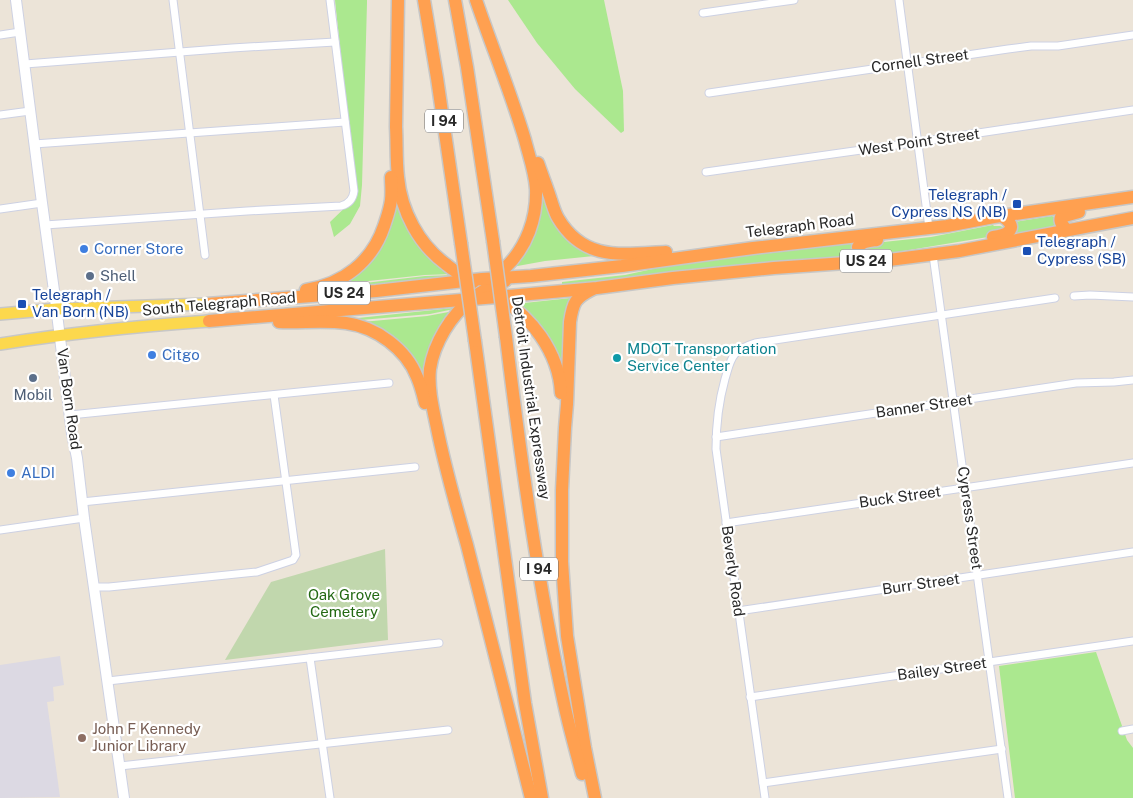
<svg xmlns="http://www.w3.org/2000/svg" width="1133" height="798" viewBox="0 0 1133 798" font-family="'Public Sans',sans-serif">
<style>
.industrial{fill:#dcd9e3}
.green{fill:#abe88f}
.cemetery{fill:#c1d7ad}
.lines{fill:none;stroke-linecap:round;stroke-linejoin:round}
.street-casing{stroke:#cdd1e3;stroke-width:9}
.secondary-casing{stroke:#cdd1e3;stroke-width:12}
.primary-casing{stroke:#c7c7c7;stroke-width:14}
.highway-casing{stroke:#c7c7c7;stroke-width:15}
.street{stroke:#fff;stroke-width:7}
.secondary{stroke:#fff;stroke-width:10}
.primary{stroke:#fcd84d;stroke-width:11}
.highway{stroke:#ffa050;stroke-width:12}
.highway-bridge-casing{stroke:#c7c7c7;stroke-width:15;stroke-linecap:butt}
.highway-bridge{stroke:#ffa050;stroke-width:12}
.transit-dot{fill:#1a4fb4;stroke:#fff;stroke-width:2}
.shop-dot{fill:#3f7fe0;stroke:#fff;stroke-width:2}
.service-dot{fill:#5c6f8a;stroke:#fff;stroke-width:2}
.culture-dot{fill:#0f9aa8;stroke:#fff;stroke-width:2}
.education-dot{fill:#8d6e63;stroke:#fff;stroke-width:2}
.labels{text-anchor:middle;stroke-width:4.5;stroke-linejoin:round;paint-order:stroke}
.shield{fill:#fff;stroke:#686868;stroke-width:1}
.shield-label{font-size:14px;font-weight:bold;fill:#282828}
.street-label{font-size:15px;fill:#282828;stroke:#fff}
.transit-label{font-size:15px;fill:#164399;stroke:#fff;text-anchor:start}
.shop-label{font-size:15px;fill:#366cbe;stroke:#fff;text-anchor:start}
.service-label{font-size:15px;fill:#4e5e75;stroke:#fff;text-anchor:start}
.culture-label{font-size:15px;fill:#0d838f;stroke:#fff;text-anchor:start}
.park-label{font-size:15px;fill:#236913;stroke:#fff}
.education-label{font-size:15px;fill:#785e54;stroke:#fff;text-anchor:start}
</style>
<rect width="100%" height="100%" fill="#ece4d8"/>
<!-- industrial -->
<path class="industrial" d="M60,656L64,685L53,687L54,701L47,702L60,797L0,798V665Z"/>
<!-- green -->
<g class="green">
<path d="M335,0H367V3L362,185L360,206L350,224L334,237L330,222L356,197L354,165L349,132Z"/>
<path d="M508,0H604L623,91L624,131L621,133L575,89L537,43Z"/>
<path d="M541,195H545L552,212L595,253L594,256L545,261L512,267Z"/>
<path d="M398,201L453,274L425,275L340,284L349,277L393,203Z"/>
<path d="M1052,216L1054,217L1055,225L1053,226L1014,234L1015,222Z"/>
<path d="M993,225L994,226H1000L1003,227L1002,230L994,236L885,254L869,255L865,253L864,248L874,243L931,237Z"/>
<path d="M854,243L852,257L776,262L562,285V282L625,275L685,262Z"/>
<path d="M455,275L453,276L336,289L335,285L337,284L339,286L425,276Z"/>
<path d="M571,298L564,362L561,363L515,304Z"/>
<path d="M453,308L454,309L430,314L361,320L358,322V318Z"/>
<path d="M454,311L425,378L362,322L427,316Z"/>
<path d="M1096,652L1127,740L1133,748V798H1015L999,666Z"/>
</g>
<!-- cemetery -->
<path class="cemetery" d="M385,549L388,640L225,660L271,582Z"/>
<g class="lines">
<!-- street casing -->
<g class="street-casing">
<g id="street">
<path d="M173,0L205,255"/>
<path d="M899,0L929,228"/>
<path d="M703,13L794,0"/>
<path d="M0,35L20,32"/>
<path d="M25,64L232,48L335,42"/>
<path d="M709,93L1008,49L1031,46H1058L1133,35"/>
<path d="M0,115L30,111"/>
<path d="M34,144L345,122"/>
<path d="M706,172L918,142L1133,110"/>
<path d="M0,209L42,203"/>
<path d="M45,225L247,211L341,206C349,204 353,199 354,191L330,0"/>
<path d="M933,255L1008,798"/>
<path d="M1074,296L1090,295L1133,297"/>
<path d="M70,415L389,383"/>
<path d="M716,437L1076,383L1114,382L1133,380"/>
<path d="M82,502L415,467"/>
<path d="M726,523L1133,463"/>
<path d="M0,530L84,518"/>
<path d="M93,587H109L257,572L293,560L296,555L274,395"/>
<path d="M738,611L1133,552"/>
<path d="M310,658L330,798"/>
<path d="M108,681L439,643"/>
<path d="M750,697L1133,641"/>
<path d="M1122,731L1133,729"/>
<path d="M120,766L448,730"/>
<path d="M763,783L1002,749"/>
<path d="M765,798L716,449C716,423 718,404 725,379C728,370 729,361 735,354C741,348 748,345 755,343L1055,298"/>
</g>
</g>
<!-- secondary casing -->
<g class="secondary-casing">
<path id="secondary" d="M16,0L42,203L55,298L72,434L77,458L84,518L124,798"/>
</g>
<!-- primary casing -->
<g class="primary-casing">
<g id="primary">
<path d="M0,314L57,309L207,304"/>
<path d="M0,344C70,333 139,326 209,321"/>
</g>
</g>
<!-- highway casing -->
<g class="highway-casing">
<g id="highway">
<path d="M398,0L396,127C397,143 396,160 398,177C401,211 419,245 447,265C454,271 462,275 469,281L473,282"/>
<path d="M424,0L437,78L461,243"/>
<path d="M455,0L467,67L493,241"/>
<path d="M476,0C492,47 511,93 525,140C529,156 535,172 536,189C537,218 527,247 505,268C501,272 497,277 492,281"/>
<path d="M538,163C542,175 547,187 551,200C553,206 555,213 558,218C584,262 623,254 666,252"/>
<path d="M1067,230C1063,226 1059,222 1061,217L1079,212"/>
<path d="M993,237C1008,235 1020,228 1002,216"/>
<path d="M865,261L860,256L858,247C862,241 870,241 877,240"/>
<path d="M505,281C494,285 481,291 472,299C451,315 434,343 430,369C428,389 433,409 437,428C445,468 456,506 467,545C489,629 509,714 531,798"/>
<path d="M593,289C575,298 573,302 570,322L567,404L565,428L562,490V562L567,636L585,748L595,798"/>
<path d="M306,290C343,284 372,262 384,226C387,217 390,209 391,200C392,192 391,184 391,177"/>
<path d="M495,296C531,314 559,353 561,393"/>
<path d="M207,304L376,291L482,279L531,276L622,266L753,248L947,226L994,217L1133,197"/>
<path d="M209,321L497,297L597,288L673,278L774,268L889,260L959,251L1133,218"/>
<path d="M279,322C301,323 324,320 346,323C376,327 406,349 417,377C421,386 423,395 425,403"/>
<path d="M506,337C521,461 538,585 565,708C570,730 576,752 582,774"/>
<path d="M475,341L525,703L542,798"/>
</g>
</g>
<!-- street -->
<use href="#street" class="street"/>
<!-- secondary -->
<use href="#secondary" class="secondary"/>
<!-- primary -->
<use href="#primary" class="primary"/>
<!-- highway -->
<use href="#highway" class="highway"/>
<!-- highway-bridge casing -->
<g class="highway-bridge-casing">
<g id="highway-bridge">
<path d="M493,241L506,337"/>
<path d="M461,243L475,341"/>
</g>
</g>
<!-- highway-bridge -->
<use href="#highway-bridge" class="highway-bridge"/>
</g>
<!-- markers -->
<g class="transit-dot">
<rect x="1012" y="199" width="10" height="10" rx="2.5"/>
<rect x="1022" y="246" width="10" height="10" rx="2.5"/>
<rect x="17" y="299" width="10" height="10" rx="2.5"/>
</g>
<g class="shop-dot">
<circle cx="84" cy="249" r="5"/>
<circle cx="152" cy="355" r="5"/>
<circle cx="11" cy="473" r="5"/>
</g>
<g class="service-dot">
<circle cx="90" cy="276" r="5"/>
<circle cx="33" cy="378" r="5"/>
</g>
<circle class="culture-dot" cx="617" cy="358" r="5"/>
<circle class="education-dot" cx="82" cy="738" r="5"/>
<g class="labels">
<!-- shield labels -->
<g class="shield">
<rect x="425" y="109.5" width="38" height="23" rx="4"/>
<rect x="840" y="249.5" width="52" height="23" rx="4"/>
<rect x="318" y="281.5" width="52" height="23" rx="4"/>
<rect x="520" y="557.5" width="38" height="23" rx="4"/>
</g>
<g class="shield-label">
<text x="444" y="126">I 94</text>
<text x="866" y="266">US 24</text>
<text x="344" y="298">US 24</text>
<text x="539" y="574">I 94</text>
</g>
<!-- street labels -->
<g class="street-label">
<text transform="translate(920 61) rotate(-8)" y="5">Cornell Street</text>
<text transform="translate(919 142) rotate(-8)" y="5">West Point Street</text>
<text transform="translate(800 226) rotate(-7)" y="5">Telegraph Road</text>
<text transform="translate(219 304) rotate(-5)" y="5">South Telegraph Road</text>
<text transform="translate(531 398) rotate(82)" y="5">Detroit Industrial Expressway</text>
<text transform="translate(69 399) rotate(82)" y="5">Van Born Road</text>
<text transform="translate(924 406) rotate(-8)" y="5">Banner Street</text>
<text transform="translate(900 497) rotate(-8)" y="5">Buck Street</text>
<text transform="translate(970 518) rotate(82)" y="5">Cypress Street</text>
<text transform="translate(733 571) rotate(82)" y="5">Beverly Road</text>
<text transform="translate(921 584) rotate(-8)" y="5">Burr Street</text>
<text transform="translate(942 669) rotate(-8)" y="5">Bailey Street</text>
</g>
<!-- transit labels -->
<g class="transit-label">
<text x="1007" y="200" text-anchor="end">Telegraph /<tspan x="1007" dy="17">Cypress NS (NB)</tspan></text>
<text x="1037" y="247">Telegraph /<tspan x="1037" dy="17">Cypress (SB)</tspan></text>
<text x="32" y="300">Telegraph /<tspan x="32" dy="17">Van Born (NB)</tspan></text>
</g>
<!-- shop labels -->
<g class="shop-label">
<text x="94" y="254">Corner Store</text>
<text x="162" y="360">Citgo</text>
<text x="21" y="478">ALDI</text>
</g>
<!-- service labels -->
<g class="service-label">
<text x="100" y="281">Shell</text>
<text x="33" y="400" text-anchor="middle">Mobil</text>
</g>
<!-- culture labels -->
<g class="culture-label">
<text x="627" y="354">MDOT Transportation<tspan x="627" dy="17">Service Center</tspan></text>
</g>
<!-- park labels -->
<g class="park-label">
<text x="344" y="600">Oak Grove<tspan x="344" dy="17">Cemetery</tspan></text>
</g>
<!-- education labels -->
<g class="education-label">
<text x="92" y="734">John F Kennedy<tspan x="92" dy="17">Junior Library</tspan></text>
</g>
</g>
</svg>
